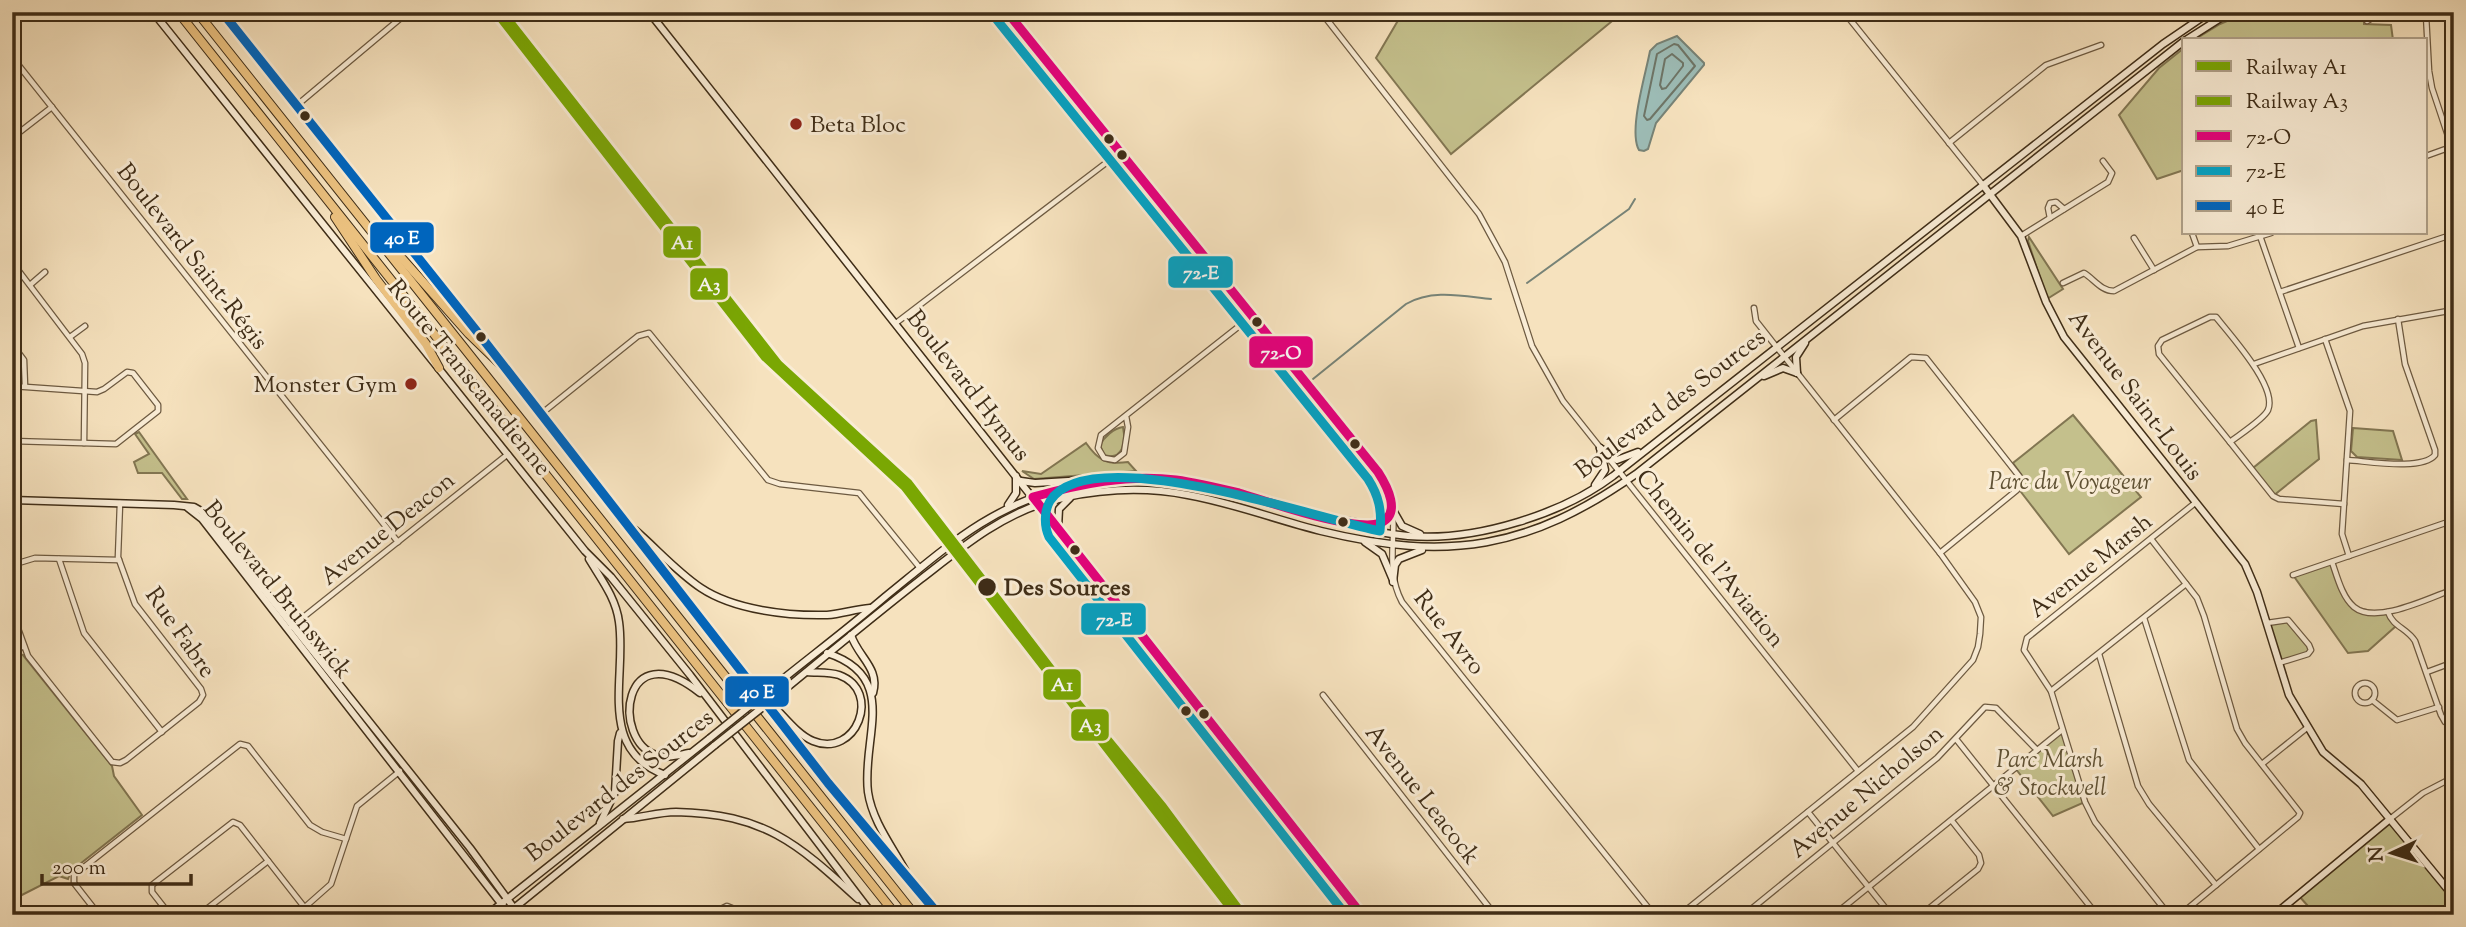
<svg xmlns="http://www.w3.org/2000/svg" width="2466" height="927" viewBox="0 0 2466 927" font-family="'Sorts Mill Goudy',serif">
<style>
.green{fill:#c4c08c;stroke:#827652;stroke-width:2}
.water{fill:#9dbdb7;stroke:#778377;stroke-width:2}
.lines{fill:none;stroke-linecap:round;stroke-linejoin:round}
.shore{stroke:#6e7567;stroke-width:2}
.stream{stroke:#778377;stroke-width:2}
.street-casing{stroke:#6d5a41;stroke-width:7}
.secondary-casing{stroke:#3f2d17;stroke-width:9}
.highway-casing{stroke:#3f2d17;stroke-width:10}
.street{stroke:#f9ecd5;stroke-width:4.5}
.secondary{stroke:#f9ecd5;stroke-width:6}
.highway{stroke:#ebc17f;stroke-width:8}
.secondary-bridge-casing{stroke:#3f2d17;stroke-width:9;stroke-linecap:butt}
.secondary-bridge{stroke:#f9ecd5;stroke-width:6}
.bus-1-casing{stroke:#f9ecd5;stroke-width:14}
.bus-2-casing{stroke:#f9ecd5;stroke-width:14}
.bus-3-casing{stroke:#f9ecd5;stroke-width:14}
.bus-1{stroke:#e5007d;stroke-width:9}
.bus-2{stroke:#03a3c5;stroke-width:9}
.bus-3{stroke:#0065bd;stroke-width:9}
.rail-1-casing{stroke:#f9ecd5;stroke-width:16}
.rail-2-casing{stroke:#f9ecd5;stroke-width:16}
.rail-1{stroke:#7aa703;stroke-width:10}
.rail-2{stroke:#7aa703;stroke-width:10}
.bus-dot{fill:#3f2d17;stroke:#f9ecd5;stroke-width:2.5}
.poi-dot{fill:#8f2418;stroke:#f9ecd5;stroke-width:2.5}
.labels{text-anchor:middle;stroke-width:6;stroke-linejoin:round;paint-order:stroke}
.poi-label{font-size:24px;fill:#3f2d17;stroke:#f9ecd5;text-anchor:start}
.street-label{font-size:24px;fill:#3f2d17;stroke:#f9ecd5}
.park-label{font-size:24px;font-style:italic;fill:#605234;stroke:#f9ecd5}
.stop-label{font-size:24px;font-weight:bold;fill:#3f2d17;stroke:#f9ecd5;text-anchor:start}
.line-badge{stroke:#f9ecd5;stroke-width:2.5}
.badge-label{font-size:19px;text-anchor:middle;font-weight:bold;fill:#fff}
</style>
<rect width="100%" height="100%" fill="#f6e2be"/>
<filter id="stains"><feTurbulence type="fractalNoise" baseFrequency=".00286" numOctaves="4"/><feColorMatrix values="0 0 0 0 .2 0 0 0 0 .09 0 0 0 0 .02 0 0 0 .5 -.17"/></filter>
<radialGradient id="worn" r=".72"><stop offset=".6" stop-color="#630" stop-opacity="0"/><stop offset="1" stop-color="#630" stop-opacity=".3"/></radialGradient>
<!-- green -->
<g class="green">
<path d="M1403,12H1623L1451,154L1376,58Z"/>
<path d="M2248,12H2364V24L2391,25L2393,40H2194L2220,24Z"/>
<path d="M2184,48V170L2157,179L2119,115L2159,68Z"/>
<path d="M2029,237L2063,289L2047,299L2028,241Z"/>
<path d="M2073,415L2141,497L2069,554L2021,492L2023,477L2013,463Z"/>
<path d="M2316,420L2319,459L2273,496L2253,468L2311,421Z"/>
<path d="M1123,427C1126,442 1123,461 1104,455L1100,445C1104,437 1114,428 1123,427Z"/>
<path d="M2353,428L2393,431L2402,460L2357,457L2351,451Z"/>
<path d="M139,432L187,499H182L162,473H138L134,462L149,454L135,434Z"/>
<path d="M1086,443C1098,460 1106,465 1128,462L1136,471L1034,479L1022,471L1041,474Z"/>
<path d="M2332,562C2347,600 2343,611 2388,612L2396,626L2368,651L2348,653L2293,575Z"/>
<path d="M2288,620L2309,645L2308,654L2279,663L2267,623Z"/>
<path d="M18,654L23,655L112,766L114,776L142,815L71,871L68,879L59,876L12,900V657Z"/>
<path d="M2062,730L2085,802L2053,816L2015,768Z"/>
<path d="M2390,819L2450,891L2452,915H2316L2299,896Z"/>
</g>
<!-- water -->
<path class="water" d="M1677,36L1704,63V65L1656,123L1648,149L1644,151L1639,150C1628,131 1646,73 1650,51L1657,44Z"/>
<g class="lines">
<!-- shore -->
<g class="shore">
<path d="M1674,44L1678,45L1695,66L1650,119L1647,120L1644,116L1657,54Z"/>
<path d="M1672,54L1683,63V66L1666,88L1662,89L1660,85L1665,59Z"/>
</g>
<!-- stream -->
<g class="stream">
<path d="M1527,283L1629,209L1635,199"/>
<path d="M1313,379L1406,304C1432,289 1462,296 1491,299"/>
</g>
<!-- street casing -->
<g class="street-casing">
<g id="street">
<path d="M1007,12L1119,153L1381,475C1408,516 1379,559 1402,602L1654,915"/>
<path d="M1321,12L1479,214L1505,262L1532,346L1563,401L1858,771"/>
<path d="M1844,12L1983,185"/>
<path d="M2426,15L2429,71L2432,88L2454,154"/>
<path d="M2367,21L2374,17L2454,13"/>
<path d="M12,57L398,542"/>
<path d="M296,106L408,12"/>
<path d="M12,138L52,107"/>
<path d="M1949,143L2046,65L2101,45"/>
<path d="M2426,156L2451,147"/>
<path d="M2050,218L2048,208L2050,203L2056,202L2064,209"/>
<path d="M2192,233L2197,247"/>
<path d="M2021,236L2108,182L2112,173L2103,161"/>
<path d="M2260,236L2299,348"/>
<path d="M2134,238L2154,270"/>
<path d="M12,262L82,354L85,363L84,443"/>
<path d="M2063,283L2084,273C2094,279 2101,291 2114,291L2197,247L2228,246L2271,233"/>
<path d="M30,285L45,272"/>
<path d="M2280,292L2454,234"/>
<path d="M2210,317H2216C2230,335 2278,387 2268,410C2264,419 2239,435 2230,442L2159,354L2158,346L2162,340Z"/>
<path d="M896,323L1119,153"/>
<path d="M70,337L85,326"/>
<path d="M2325,339L2350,411L2342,534L2349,556"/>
<path d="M12,344L24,360L25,386"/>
<path d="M2254,364L2363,326L2454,310"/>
<path d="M12,386L97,392L104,389L127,372L133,373L158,405V411L116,444L12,441"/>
<path d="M541,414L638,336L649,333L768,480L780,484L859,493L920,568"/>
<path d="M1126,416L1128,427L1124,453L1115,460L1104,458L1098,448L1101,435L1252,316"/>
<path d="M1834,420L1911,357L1926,358L2019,476L2017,490L1940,553"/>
<path d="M2230,442L2273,496L2279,499L2344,504"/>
<path d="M2347,460C2367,461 2422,471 2435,455V450L2405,364L2398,319"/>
<path d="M2151,539L2197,598L2204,616L2237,729L2245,743L2300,813L2298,817L2180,915"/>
<path d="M59,559L84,633L162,732"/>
<path d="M2332,562C2337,576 2342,597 2354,607C2376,625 2429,598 2454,589"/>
<path d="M12,565L35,558L119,560"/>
<path d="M2293,575L2454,520"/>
<path d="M12,612L28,656L112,762L120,763L126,760L199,702L203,695L201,689L135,604L118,557L120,503"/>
<path d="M2388,612C2393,627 2407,628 2415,641L2441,715L2445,722L2454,725"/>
<path d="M2144,618L2189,760L2259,849"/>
<path d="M2267,623L2288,620L2309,645L2311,650L2308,654L2279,663"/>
<path d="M291,627L508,454"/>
<path d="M12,652L24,646"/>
<path d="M2099,654L2138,786L2149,804L2216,885"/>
<path d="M2427,672L2454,662"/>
<circle cx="2365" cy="693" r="10"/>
<path d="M2051,691L2186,584"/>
<path d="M1323,695L1495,915"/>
<path d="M2372,700L2397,720L2439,707"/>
<path d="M1956,739L2097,915"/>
<path d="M2262,764L2308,727"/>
<path d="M1808,812L1891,915"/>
<path d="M2390,819L2423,793L2450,779"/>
<path d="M99,915L74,883V875L240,744L248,746L310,825L322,832L346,839"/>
<path d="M170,915L152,892V885L233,822L240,825L305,908"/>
<path d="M199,915L268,861"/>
<path d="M296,915L331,884L357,806L400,771"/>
<path d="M721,915V909L727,906L732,908L733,915"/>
<path d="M1680,915L1913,727L1973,660L1978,647L1980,634L1981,617L1975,602L1940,553L1756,321L1754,308"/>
<path d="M1744,915L1937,758L1985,707L1996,708L2037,750"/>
<path d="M1834,915L2062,730"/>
<path d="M1921,915L1978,869L1981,863L1979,855L1952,821"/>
<path d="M2013,915L2018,910L2025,915"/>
<path d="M2169,915L2095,822L2085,802L2051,691L2024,650L2027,638L2195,503"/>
</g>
</g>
<!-- secondary casing -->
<g class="secondary-casing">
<g id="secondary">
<path d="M153,12L585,551L611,577L690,675L873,915"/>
<path d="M222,12L494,354"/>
<path d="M649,12L1362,915"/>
<path d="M2186,40L2230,12"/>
<path d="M1983,185L2021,236L2046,302L2064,337L2245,564L2257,592L2289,695L2323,752L2361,784L2454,897"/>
<path d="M502,366L828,783L939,915"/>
<path d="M1797,373L1796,357L1805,343"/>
<path d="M1764,376L1783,368L1797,373"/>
<path d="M1600,448L1617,460L1638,452"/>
<path d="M1021,481L1035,483L1085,480"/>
<path d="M1595,485L1605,470L1600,448"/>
<path d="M12,500L174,505L194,507L201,511L470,848L519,915"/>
<path d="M1008,505L1016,493V476"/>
<path d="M188,508L202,519L510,915"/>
<path d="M1394,512L1402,526L1420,534"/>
<path d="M1348,521C1375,525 1386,530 1392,499"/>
<path d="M1058,528L1059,509L1070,498"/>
<path d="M635,530C657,549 677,572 701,588C734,610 788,616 827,615C842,614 855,609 870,608"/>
<path d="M1365,542L1382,554L1393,580"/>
<path d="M589,559C601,579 616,598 619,622C627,677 596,749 665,775"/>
<path d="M1393,582L1395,565L1399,559L1422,550"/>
<path d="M851,635C858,657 880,668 873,693"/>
<path d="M827,653C901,677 861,738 868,792C872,820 891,845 905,870"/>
<path d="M778,683C814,654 851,626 886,596C948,546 990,506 1070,486C1105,478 1141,475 1176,480C1255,490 1328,529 1408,536C1444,539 1482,533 1518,522C1551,512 1585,497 1613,476L2163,44L2210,12"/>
<path d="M773,699C822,659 871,618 921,579C960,549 999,516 1047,502C1092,489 1142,486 1188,495C1233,503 1277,520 1321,531C1448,562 1529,549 1636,474L2184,41"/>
<path d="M769,702C782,713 796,734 813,741C856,759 883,691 839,675C829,672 817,673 807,672"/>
<path d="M689,753C678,755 667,759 656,755C611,740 622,631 700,693"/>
<path d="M623,819C641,818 658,812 676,812C764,814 796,842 858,899"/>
<path d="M600,823L615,792L618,741L620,733"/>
<path d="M513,909L715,745"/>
<path d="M487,915L710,738"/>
<path d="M2274,915L2390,819"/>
</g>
</g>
<!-- highway casing -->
<g class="highway-casing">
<g id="highway">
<path d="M178,12L896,915"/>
<path d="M197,12L915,915"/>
<path d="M335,217L376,279L426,344L439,368"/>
<path d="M383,237L469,334L503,367"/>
</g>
</g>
<!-- street -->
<use href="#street" class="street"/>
<!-- secondary -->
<use href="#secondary" class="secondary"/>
<!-- highway -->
<use href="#highway" class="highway"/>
<!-- secondary-bridge casing -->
<g class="secondary-bridge-casing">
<g id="secondary-bridge">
<path d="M710,738L778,683"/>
<path d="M715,745L773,699"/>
</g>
</g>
<!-- secondary-bridge -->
<use href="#secondary-bridge" class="secondary-bridge"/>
<!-- bus-1 casing -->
<g class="bus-1-casing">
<path id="bus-1" d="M1007,12L1378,472C1387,486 1402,514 1380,523C1356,533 1266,501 1239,493C1218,488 1197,483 1176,480C1127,474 1080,484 1033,497L1362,915"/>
</g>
<!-- bus-2 casing -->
<g class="bus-2-casing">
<path id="bus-2" d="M997,20L1368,479C1379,496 1382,511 1380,531C1320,520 1089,438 1050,501C1044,511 1044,526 1049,537L1346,915"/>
</g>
<!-- bus-3 casing -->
<g class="bus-3-casing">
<path id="bus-3" d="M222,12L475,329L828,783L939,915"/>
</g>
<!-- bus-1 -->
<use href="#bus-1" class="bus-1"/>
<!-- bus-2 -->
<use href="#bus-2" class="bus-2"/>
<!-- bus-3 -->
<use href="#bus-3" class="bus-3"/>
<!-- rail-1 casing -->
<g class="rail-1-casing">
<path id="rail-1" d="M501,12L778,365L908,484L1073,699L1162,807L1242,915"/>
</g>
<!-- rail-2 casing -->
<g class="rail-2-casing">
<path id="rail-2" d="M497,12L765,356L905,486L1237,915"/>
</g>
<!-- rail-1 -->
<use href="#rail-1" class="rail-1"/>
<!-- rail-2 -->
<use href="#rail-2" class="rail-2"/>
</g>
<!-- markers -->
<g class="bus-dot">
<circle cx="305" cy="116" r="6"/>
<circle cx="1109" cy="139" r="6"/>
<circle cx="1122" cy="155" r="6"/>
<circle cx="1257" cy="322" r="6"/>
<circle cx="481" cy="337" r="6"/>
<circle cx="1355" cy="444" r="6"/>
<circle cx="1343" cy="522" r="6"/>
<circle cx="1075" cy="550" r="6"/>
<circle cx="987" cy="587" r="10"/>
<circle cx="1186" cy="711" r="6"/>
<circle cx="1204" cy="714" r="6"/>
</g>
<g class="poi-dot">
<circle cx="796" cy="124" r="7"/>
<circle cx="411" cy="384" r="7"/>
</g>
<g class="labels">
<!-- poi labels -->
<g class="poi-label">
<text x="810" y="132">Beta Bloc</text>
<text x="397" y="392" text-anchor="end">Monster Gym</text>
</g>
<!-- street labels -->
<g class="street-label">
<text transform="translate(193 256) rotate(52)" y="8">Boulevard Saint-Régis</text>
<text transform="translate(470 377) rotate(51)" y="8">Route Transcanadienne</text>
<text transform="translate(969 385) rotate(52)" y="8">Boulevard Hymus</text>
<text transform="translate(2136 395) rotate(53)" y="8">Avenue Saint-Louis</text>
<text transform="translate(1670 403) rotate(-37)" y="8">Boulevard des Sources</text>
<text transform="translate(387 528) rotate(-39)" y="8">Avenue Deacon</text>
<text transform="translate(1711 558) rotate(51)" y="8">Chemin de l'Aviation</text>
<text transform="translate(2090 565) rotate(-39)" y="8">Avenue Marsh</text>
<text transform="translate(278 589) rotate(51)" y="8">Boulevard Brunswick</text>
<text transform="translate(181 632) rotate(55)" y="8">Rue Fabre</text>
<text transform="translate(1450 632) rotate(52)" y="8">Rue Avro</text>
<text transform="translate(619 785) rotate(-38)" y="8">Boulevard des Sources</text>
<text transform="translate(1866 791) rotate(-40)" y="8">Avenue Nicholson</text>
<text transform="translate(1423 794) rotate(52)" y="8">Avenue Leacock</text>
</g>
<!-- park labels -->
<g class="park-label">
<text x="2070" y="489">Parc du Voyageur</text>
<text x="2050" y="767">Parc Marsh<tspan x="2050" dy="28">&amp; Stockwell</tspan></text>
</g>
<!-- stop labels -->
<g class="stop-label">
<text x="1004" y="595">Des Sources</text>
</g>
</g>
<g class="line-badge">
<rect x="369" y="221" width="66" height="33" rx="7" fill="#0065bd"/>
<rect x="662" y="225" width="40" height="34" rx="7" fill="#7aa703"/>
<rect x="1167" y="255" width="67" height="34" rx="7" fill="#03a3c5"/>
<rect x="689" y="267" width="40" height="34" rx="7" fill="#7aa703"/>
<rect x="1248" y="335" width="66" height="34" rx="7" fill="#e5007d"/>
<rect x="1080" y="602" width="67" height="34" rx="7" fill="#03a3c5"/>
<rect x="1042" y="668" width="40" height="33" rx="7" fill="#7aa703"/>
<rect x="724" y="675" width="66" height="33" rx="7" fill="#0065bd"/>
<rect x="1070" y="708" width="40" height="34" rx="7" fill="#7aa703"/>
</g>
<g class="badge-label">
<text x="402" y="244">40 E</text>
<text x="682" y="249">A1</text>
<text x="1201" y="279">72-E</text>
<text x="709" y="291">A3</text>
<text x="1281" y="359">72-O</text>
<text x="1114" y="626">72-E</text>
<text x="1062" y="691">A1</text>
<text x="757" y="698">40 E</text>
<text x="1090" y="732">A3</text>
</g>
<!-- margin -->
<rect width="2466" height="927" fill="none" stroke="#f6e2be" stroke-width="42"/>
<rect x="14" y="14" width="2438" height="899" fill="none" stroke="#3f2d17" stroke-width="3.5"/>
<rect x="21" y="21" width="2424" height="885" fill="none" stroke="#3f2d17" stroke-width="2"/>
<!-- legend -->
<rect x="2182" y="38" width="245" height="196" fill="#f9ecd5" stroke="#afa089" stroke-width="2"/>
<rect x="2196" y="61" width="35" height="10" fill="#7aa703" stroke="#afa089" stroke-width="2"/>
<text x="2246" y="74" font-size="21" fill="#3f2d17">Railway A1</text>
<rect x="2196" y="96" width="35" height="10" fill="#7aa703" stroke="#afa089" stroke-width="2"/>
<text x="2246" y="108" font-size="21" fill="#3f2d17">Railway A3</text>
<rect x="2196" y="131" width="35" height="10" fill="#e5007d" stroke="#afa089" stroke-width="2"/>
<text x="2246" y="144" font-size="21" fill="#3f2d17">72-O</text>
<rect x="2196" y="166" width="35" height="10" fill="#03a3c5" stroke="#afa089" stroke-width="2"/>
<text x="2246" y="178" font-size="21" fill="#3f2d17">72-E</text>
<rect x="2196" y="201" width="35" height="10" fill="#0065bd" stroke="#afa089" stroke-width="2"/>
<text x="2246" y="214" font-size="21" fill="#3f2d17">40 E</text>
<!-- north arrow -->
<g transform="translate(2392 853) rotate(266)" stroke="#f9ecd5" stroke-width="5" paint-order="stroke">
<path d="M0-5L12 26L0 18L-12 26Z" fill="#3f2d17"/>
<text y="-10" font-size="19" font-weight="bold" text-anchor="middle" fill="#3f2d17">N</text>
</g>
<!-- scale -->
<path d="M42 874v10h149v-10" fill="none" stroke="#3f2d17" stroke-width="3.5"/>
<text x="52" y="874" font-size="21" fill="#3f2d17" stroke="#f9ecd5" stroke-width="5" paint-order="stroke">200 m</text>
<rect width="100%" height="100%" filter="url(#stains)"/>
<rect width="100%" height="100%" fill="url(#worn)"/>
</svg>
